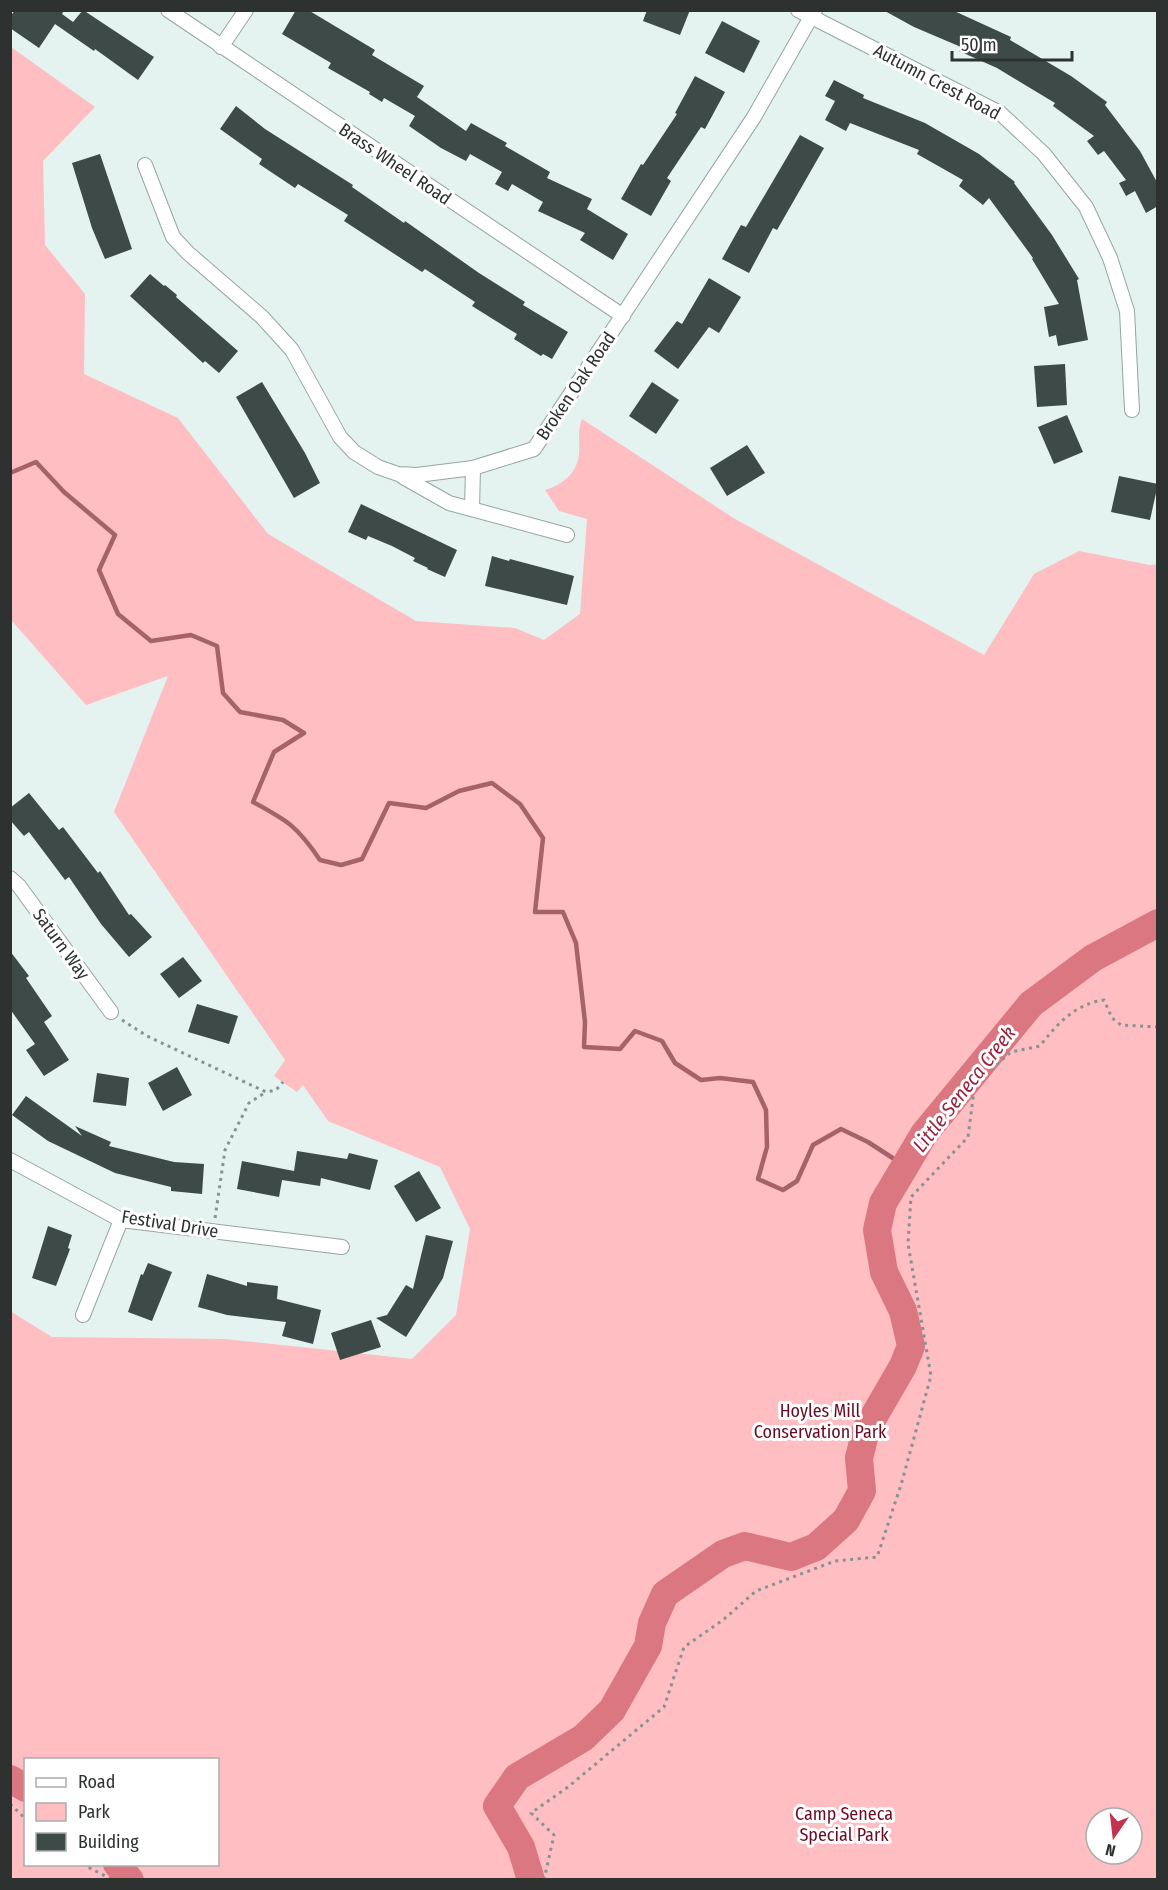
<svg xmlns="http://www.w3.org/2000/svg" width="1168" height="1890" viewBox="0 0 1168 1890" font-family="'Fira Sans Condensed',sans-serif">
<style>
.green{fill:#febec2;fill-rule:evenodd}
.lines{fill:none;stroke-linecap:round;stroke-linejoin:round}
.stream{stroke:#a76269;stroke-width:4.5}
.river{stroke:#db7781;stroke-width:28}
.building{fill:#3d4a47}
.street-casing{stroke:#97a5a2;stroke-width:16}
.path{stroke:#889290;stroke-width:3;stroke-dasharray:3 4.5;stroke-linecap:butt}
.street{stroke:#fff;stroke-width:14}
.labels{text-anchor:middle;stroke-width:6;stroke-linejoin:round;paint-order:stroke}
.street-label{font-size:18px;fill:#2d3231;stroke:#fff}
.park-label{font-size:18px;fill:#690c23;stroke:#fff}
.water-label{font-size:20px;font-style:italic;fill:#9a223b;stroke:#fff}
</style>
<rect width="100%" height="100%" fill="#e4f3f0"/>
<!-- green -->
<path class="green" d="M11,47L95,107L43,161L45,245L85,294L84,374L178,418L268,534L416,621L515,628L544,640L580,614L587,519L559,511L545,490C562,485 578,473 579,453C580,439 577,434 582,419L735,519L984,655L1034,574L1079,551L1150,565L1157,564V1879H11L10,1311L52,1337L225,1339L412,1359L456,1315L470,1229L440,1167L328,1121L303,1085L297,1092L274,1076L285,1060L114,812L168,676L86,705L11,620ZM26,1760H218V1864H26ZM1096,1818H1132V1854H1096Z"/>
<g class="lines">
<!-- stream -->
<path class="stream" d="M10,473L36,462L64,492L115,535L99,570L118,614L151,641L191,635L217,646L223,693L240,712L283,720L304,733L274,752L253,802C288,821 297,826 320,860L341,865L362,859L389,803L426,808L459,791L492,783L520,804L543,838L535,912H563L576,943L585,1022L584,1047L620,1049L635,1031L662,1041L675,1063L701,1080L720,1078L753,1082L766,1110L767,1147L758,1179L783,1190L797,1181L813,1145L841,1129L868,1142L905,1166"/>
<!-- river -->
<g class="river">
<path d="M10,1779L26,1788"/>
<path d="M117,1864L130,1880"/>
<path d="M531,1880L521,1847L497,1806L517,1777L583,1738L612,1710L648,1646L652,1623L665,1594L723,1554L745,1546L791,1557L816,1547L846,1520L862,1491L859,1458L866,1430L903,1366L911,1346L903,1311L884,1272L877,1230L883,1203L924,1134L1031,1004L1093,958L1158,923"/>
</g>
</g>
<!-- building -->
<g class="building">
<path d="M15,10H64L62,14L73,22L83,10L154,57L138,80L95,49L94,51L55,24L39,48L10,28V17Z"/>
<path d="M296,10H308L375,50L372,55L424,86L417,97L466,131L471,123L507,143L505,146L550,172L547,178L592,199L587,209L628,234L613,260L580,240L585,233L538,211L543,202L512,184L508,191L495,184L502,172L470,154L466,161L441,148L409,126L415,116L384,98L382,102L369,94L370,92L328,68L331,63L282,34Z"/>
<path d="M647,10H690L680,35L643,21Z"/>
<path d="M883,10H952L1011,37L1010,40L1071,76L1107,102L1105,105L1140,151L1158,184V206L1146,213L1135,191L1126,196L1119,183L1126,180L1104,151L1098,155L1087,141L1094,136L1053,106L1055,103L997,68L959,51L961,47L914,27Z"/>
<path d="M722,21L760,41L744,73L705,53Z"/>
<path d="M695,76L725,92L705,129L701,127L667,178L671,181L651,216L621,199L641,164L643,165L677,114L675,113Z"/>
<path d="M834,80L864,95L863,98L925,123L979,154L1015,182L1014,183L1052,235L1079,279L1077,280L1088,340L1058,346L1056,335L1049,337L1044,307L1059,304L1032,259L1033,258L989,198L983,205L959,186L963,180L917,154L919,150L850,123L846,131L825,120L835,101L825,96Z"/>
<path d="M236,106L265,129L353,185L352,187L404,223L405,221L479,273L525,302L523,305L568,332L552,359L543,354L541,356L514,339L517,334L472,306L475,302L425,269L422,272L344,221L348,215L298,184L295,188L259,164L262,159L220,129Z"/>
<path d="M800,135L824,148L777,230L773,228L749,273L722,259L741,225L746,227Z"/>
<path d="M100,154L132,249L105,259L92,228L72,163Z"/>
<path d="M150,274L164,286L165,285L177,295L176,297L238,351L219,373L205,361L203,363L130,296Z"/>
<path d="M709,278L741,297L719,333L709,327L678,369L654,351L677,321L682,324Z"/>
<path d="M1065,364L1067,405L1037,407L1034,366Z"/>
<path d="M262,382L305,453L320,483L294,498L236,397Z"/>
<path d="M652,382L679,400L656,434L629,416Z"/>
<path d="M1067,415L1083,452L1054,464L1038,427Z"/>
<path d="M747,445L765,473L727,496L710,468Z"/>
<path d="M1119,476L1158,484L1150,520L1111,512Z"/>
<path d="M361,504L457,550L445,577L427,569L428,568L413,561L415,558L392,546L368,536L366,540L348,532Z"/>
<path d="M492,556L509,561L510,559L574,576L567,605L485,586Z"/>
<path d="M29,793L59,830L63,827L98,873L100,871L129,915L131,914L152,937L129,957L101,924L69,877L65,880L29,832L24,836L10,820V808Z"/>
<path d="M10,951L29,976L26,978L52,1016L44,1022L69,1060L44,1076L26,1050L35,1044L10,1009Z"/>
<path d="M183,957L202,981L179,998L160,974Z"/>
<path d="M197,1004L238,1016L229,1044L188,1032Z"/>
<path d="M177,1067L192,1095L163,1111L148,1083Z"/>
<path d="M97,1073L129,1078L126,1106L93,1102Z"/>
<path d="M26,1096L82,1136L75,1126L111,1142L109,1146L174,1162L204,1164L202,1194L171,1191V1187L115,1173L48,1141L12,1115Z"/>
<path d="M297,1151L347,1159L349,1153L378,1160L370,1190L321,1178L320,1186L282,1180L279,1197L237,1189L242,1161L294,1171Z"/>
<path d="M419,1171L441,1208L416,1222L394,1186Z"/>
<path d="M48,1226L72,1235L68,1248L70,1249L56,1286L32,1278Z"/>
<path d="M426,1235L453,1241L443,1278L406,1337L376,1318L387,1315L406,1285L413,1289Z"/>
<path d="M148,1263L172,1272L152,1321L128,1312L141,1274L143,1275Z"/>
<path d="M207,1274L247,1286V1282L278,1286L277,1299L321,1310L313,1344L282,1336L286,1322L227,1315L198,1307Z"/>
<path d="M371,1320L381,1347L340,1360L331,1333Z"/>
</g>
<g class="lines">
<!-- street casing -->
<g class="street-casing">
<g id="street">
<path d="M168,10L623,316"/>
<path d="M798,10L1000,113L1044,154L1086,207L1110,258L1127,311L1132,410"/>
<path d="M221,47L246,10"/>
<path d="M145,165L173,237L188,253L262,317L292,350L340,437L354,452L378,467L398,474L417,475L473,468L534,449L754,117L815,10"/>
<path d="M403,477L449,503L567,535"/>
<path d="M472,509L473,468"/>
<path d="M10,878L19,886L111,1012"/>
<path d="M10,1160L121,1220L342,1247"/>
<path d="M83,1315L121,1220"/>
</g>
</g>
<!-- path -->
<g class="path">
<path d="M122,1020L147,1036L266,1092L276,1090L283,1082"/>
<path d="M215,1218L225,1150L249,1103L266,1092"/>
<path d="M10,1804L26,1819"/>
<path d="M82,1864L113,1880"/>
<path d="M544,1880L554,1835L531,1813L568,1787L664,1707L684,1647L723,1620L756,1591L835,1561L877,1557L901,1485L931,1376L908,1244L911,1197L968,1137L975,1083L1011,1052L1040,1046C1057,1024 1075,1004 1104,1000L1112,1018L1121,1025L1158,1027"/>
</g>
<!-- street -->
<use href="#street" class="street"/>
</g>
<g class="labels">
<!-- street labels -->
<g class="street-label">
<text transform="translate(937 82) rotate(28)" y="6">Autumn Crest Road</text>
<text transform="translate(395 164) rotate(34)" y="6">Brass Wheel Road</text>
<text transform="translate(576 386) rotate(-56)" y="6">Broken Oak Road</text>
<text transform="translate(61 944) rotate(54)" y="6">Saturn Way</text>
<text transform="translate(170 1224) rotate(9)" y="6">Festival Drive</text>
</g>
<!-- park labels -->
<g class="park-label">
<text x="820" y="1417">Hoyles Mill<tspan x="820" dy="21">Conservation Park</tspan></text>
<text x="844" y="1820">Camp Seneca<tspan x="844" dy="21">Special Park</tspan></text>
</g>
<!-- water labels -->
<g class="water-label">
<text transform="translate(964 1089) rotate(-52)" y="7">Little Seneca Creek</text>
</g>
</g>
<!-- border -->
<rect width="1168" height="1890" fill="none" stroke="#2d3231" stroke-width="24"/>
<!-- legend -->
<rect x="24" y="1758" width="195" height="108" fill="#ffffff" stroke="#abadad" stroke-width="1.5"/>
<rect x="36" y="1778" width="30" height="9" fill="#ffffff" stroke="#abadad" stroke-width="1.5"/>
<text x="78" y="1788" font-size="18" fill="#2d3231">Road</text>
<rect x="36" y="1803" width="30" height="18" fill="#febec2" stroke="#abadad" stroke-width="1.5"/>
<text x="78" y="1818" font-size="18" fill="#2d3231">Park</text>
<rect x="36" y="1833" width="30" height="18" fill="#3d4a47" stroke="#abadad" stroke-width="1.5"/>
<text x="78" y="1848" font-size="18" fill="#2d3231">Building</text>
<!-- north arrow -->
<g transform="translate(1114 1836) rotate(194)"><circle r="28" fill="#ffffff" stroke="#abadad" stroke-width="1.5"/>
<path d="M0-4.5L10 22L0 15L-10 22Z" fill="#c3334f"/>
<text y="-9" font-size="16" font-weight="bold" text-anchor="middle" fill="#2d3231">N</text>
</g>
<!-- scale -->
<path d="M952 51v9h120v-9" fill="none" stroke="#2d3231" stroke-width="3"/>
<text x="961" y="51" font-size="18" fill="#2d3231" stroke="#ffffff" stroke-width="4.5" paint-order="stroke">50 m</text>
</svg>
